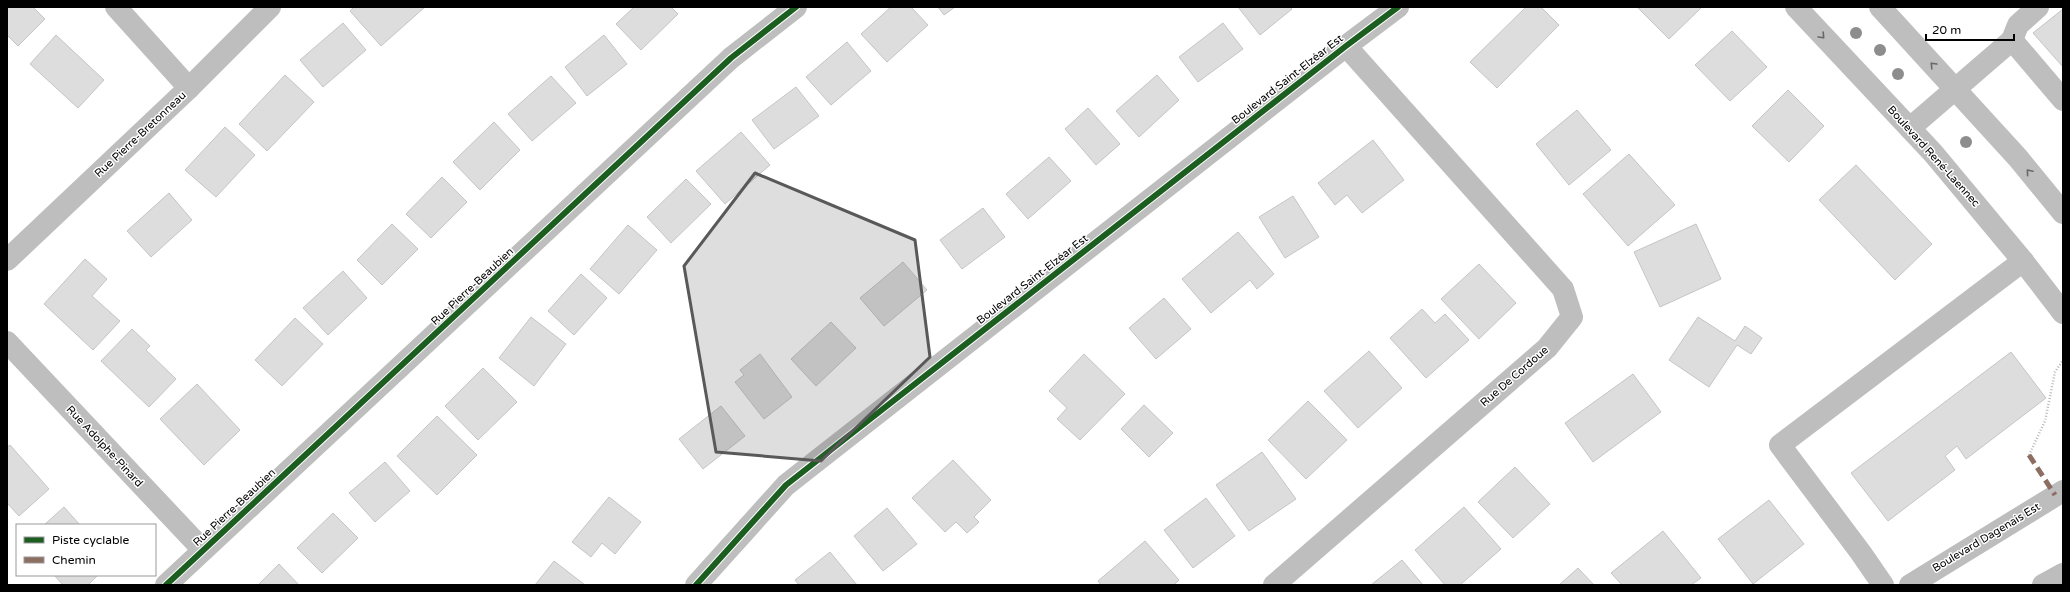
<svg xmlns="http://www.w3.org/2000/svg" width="2070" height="592" viewBox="0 0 2070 592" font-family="'Varela Round',sans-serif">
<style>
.building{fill:#ddd;stroke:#c5c5c5}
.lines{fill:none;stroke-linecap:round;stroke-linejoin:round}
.path{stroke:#b8b8b8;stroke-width:2.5;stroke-dasharray:1 2;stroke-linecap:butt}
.minor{stroke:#bebebe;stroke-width:22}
.major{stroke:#bdbdbd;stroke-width:22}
.quiet{stroke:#8d6e63;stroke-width:5;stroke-dasharray:10 5;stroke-linecap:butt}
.cycleway-casing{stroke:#fff;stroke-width:8}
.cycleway{stroke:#1b5e20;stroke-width:6}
.tree{fill:#8d8d8d}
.oneway{stroke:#686868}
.marked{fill:#595959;fill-opacity:0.2;stroke:#595959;stroke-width:3;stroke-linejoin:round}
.labels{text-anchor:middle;stroke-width:3;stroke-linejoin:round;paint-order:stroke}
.street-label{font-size:11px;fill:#000;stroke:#fff}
</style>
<rect width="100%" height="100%" fill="#fff"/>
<!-- building -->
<g class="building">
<path d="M7,7H33L45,19L18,46L7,35Z"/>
<path d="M354,7H425L381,46L350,11Z"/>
<path d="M634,7H671L678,14L641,50L616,24Z"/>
<path d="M891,7H911L928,25L887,62L861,34Z"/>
<path d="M938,7H955L944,15Z"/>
<path d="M1238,7H1290L1292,9L1260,35Z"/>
<path d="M1526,7H1541L1559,25L1497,88L1470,62Z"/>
<path d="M1637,7H1702L1669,39Z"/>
<path d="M2063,9V67L2033,33Z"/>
<path d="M343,23L366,50L323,87L300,60Z"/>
<path d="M1223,23L1243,49L1198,82L1179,57Z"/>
<path d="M1732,31L1767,67L1730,101L1695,65Z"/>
<path d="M56,35L104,80L78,108L30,64Z"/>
<path d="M604,35L627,64L587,96L565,67Z"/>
<path d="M847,42L871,71L831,105L806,77Z"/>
<path d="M285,75L314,102L267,151L239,124Z"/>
<path d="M1157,75L1179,100L1139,137L1116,111Z"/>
<path d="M551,76L576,103L532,141L508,114Z"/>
<path d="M796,87L819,116L774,149L752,120Z"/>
<path d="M1788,90L1824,126L1789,162L1752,126Z"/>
<path d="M1088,108L1120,144L1096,165L1065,129Z"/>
<path d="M1577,110L1611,150L1569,185L1536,144Z"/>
<path d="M494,122L520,150L480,190L453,162Z"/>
<path d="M225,127L255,155L216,197L185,170Z"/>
<path d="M741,132L770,165L725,204L696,171Z"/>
<path d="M1373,140L1404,180L1362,213L1347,195L1335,205L1318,183Z"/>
<path d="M1629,154L1675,205L1628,246L1583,194Z"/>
<path d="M1049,157L1071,181L1028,219L1006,194Z"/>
<path d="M1856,165L1932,244L1895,280L1819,200Z"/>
<path d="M442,177L467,202L431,238L406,214Z"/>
<path d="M686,179L711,204L671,243L647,217Z"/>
<path d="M169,193L192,220L151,257L127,231Z"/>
<path d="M1293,196L1319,237L1285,258L1259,217Z"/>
<path d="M983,208L1005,237L962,269L940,240Z"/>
<path d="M392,224L418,249L382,285L357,260Z"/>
<path d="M1696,224L1721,279L1660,307L1634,252Z"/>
<path d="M628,225L657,250L619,294L590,269Z"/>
<path d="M1238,232L1274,274L1257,289L1250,280L1211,313L1182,279Z"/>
<path d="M85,259L107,279L92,296L120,321L93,350L44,304Z"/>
<path d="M903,262L927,290L884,326L860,298Z"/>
<path d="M1479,264L1516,303L1479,339L1441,299Z"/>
<path d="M343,271L367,298L328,335L303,308Z"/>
<path d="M581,274L607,298L574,335L548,311Z"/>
<path d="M1164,298L1191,329L1156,359L1129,328Z"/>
<path d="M1422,309L1435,323L1445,314L1469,340L1426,378L1390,338Z"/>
<path d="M531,317L566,344L534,386L499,358Z"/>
<path d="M1698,317L1735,341L1745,326L1762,338L1751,354L1737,345L1709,387L1669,360Z"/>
<path d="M295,318L323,344L282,386L255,360Z"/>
<path d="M831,322L856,348L816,386L791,359Z"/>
<path d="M132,329L150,346L146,350L176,379L149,407L101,361Z"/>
<path d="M1369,351L1402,388L1358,428L1324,391Z"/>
<path d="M2011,352L2046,398L1966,459L1957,446L1945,456L1955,470L1888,521L1851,473Z"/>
<path d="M760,354L792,397L764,419L735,382L744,375L740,370Z"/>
<path d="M1084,354L1125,394L1080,440L1057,419L1067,408L1049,391Z"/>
<path d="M483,368L517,402L478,440L445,406Z"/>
<path d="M1633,374L1661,412L1593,462L1565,423Z"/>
<path d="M197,384L240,430L204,465L160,419Z"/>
<path d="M1308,401L1347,440L1306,479L1268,440Z"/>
<path d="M1144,405L1173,433L1149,457L1121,429Z"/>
<path d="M721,406L745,436L703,469L679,439Z"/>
<path d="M437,416L477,455L437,495L397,456Z"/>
<path d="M10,445L49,489L19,516L7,503V447Z"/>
<path d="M1262,452L1296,499L1249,531L1216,485Z"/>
<path d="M953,460L991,500L974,517L979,522L967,533L956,522L945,532L912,498Z"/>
<path d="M385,462L410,491L375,522L349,493Z"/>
<path d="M1515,467L1550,504L1513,538L1478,502Z"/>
<path d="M609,497L641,522L615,554L602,543L591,557L572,542Z"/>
<path d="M1206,498L1235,536L1193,568L1164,530Z"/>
<path d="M1769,500L1804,544L1753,584L1718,539Z"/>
<path d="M64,507L80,525H44Z"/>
<path d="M1464,507L1501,549L1460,585H1445L1415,550Z"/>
<path d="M887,508L917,544L883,571L854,536Z"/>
<path d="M333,513L358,538L322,573L297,548Z"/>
<path d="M1663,531L1701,578L1691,585H1622L1611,573Z"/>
<path d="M1145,541L1179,580L1174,585H1101L1098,581Z"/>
<path d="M830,552L857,585H799L795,580Z"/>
<path d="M1402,560L1423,585H1371Z"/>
<path d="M554,561L585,585H535Z"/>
<path d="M279,564L299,585H258Z"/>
<path d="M1578,568L1594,585H1559Z"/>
<path d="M54,575H98L88,585H63Z"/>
</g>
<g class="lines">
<!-- path -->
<path class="path" d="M2029,455L2045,421L2055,372L2063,360"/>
<!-- minor -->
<g class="minor">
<path d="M116,7L189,88"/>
<path d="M1796,7L1933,153L2023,261L2063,313"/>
<path d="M1880,7L2018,158L2063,213"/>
<path d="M2012,40L2018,25L2038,7"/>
<path d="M1910,128L2012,40L2063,100"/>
<path d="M7,260L189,88L270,7"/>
<path d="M7,342L203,550"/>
<path d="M166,585L731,58L796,7"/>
<path d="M696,585L786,485L1346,46L1398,7"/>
<path d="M1274,585L1547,348L1572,317L1563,289L1346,46"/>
<path d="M1883,585L1861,553L1780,445L2023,261"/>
</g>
<!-- major -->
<g class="major">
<path d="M1910,585L2063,491"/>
<path d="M2043,585L2063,574"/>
</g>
<!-- quiet -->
<path class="quiet" d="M2029,455L2055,495"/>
<!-- cycleway casing -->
<g class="cycleway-casing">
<g id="cycleway">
<path d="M166,585L731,58L796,7"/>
<path d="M696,585L786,485L1346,46L1398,7"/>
</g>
</g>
<!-- cycleway -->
<use href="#cycleway" class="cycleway"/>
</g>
<!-- trees -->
<g class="tree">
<circle cx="1856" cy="33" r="6"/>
<circle cx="1880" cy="50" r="6"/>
<circle cx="1898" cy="74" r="6"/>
<circle cx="1966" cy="142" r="6"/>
</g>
<!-- one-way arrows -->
<defs><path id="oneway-chevron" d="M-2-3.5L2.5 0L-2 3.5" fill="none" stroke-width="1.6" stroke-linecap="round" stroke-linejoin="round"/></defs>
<g class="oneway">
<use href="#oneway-chevron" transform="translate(1822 36) rotate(47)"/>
<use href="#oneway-chevron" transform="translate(1933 65) rotate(-133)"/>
<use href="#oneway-chevron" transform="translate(2029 172) rotate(-130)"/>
</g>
<!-- marked area -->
<path class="marked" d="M755,173L915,240L930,357L821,461L716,452L684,266Z"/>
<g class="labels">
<!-- street labels -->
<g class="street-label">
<text transform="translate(1287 79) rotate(-38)" y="4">Boulevard Saint-Elzéar Est</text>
<text transform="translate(140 134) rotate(-43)" y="4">Rue Pierre-Bretonneau</text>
<text transform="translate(1934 156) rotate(48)" y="4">Boulevard René-Laennec</text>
<text transform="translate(1032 279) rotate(-38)" y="4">Boulevard Saint-Elzéar Est</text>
<text transform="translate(472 286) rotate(-43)" y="4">Rue Pierre-Beaubien</text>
<text transform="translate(1514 376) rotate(-41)" y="4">Rue De Cordoue</text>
<text transform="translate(105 446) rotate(47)" y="4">Rue Adolphe-Pinard</text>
<text transform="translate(234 507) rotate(-43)" y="4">Rue Pierre-Beaubien</text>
<text transform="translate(1986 537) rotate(-31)" y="4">Boulevard Dagenais Est</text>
</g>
</g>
<!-- border -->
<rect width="2070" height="592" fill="none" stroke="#000000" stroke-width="16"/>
<!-- legend -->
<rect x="16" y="524" width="140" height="52" fill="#ffffff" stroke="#999999"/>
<rect x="24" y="537" width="20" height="6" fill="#1b5e20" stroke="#999999"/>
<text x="52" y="544" font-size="12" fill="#000000">Piste cyclable</text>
<rect x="24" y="557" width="20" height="6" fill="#8d6e63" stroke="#999999"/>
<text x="52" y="564" font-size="12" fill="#000000">Chemin</text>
<!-- scale -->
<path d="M1926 34v6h88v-6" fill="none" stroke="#000000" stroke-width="2"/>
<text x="1932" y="34" font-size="12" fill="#000000" stroke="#ffffff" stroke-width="3" paint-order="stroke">20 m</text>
</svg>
